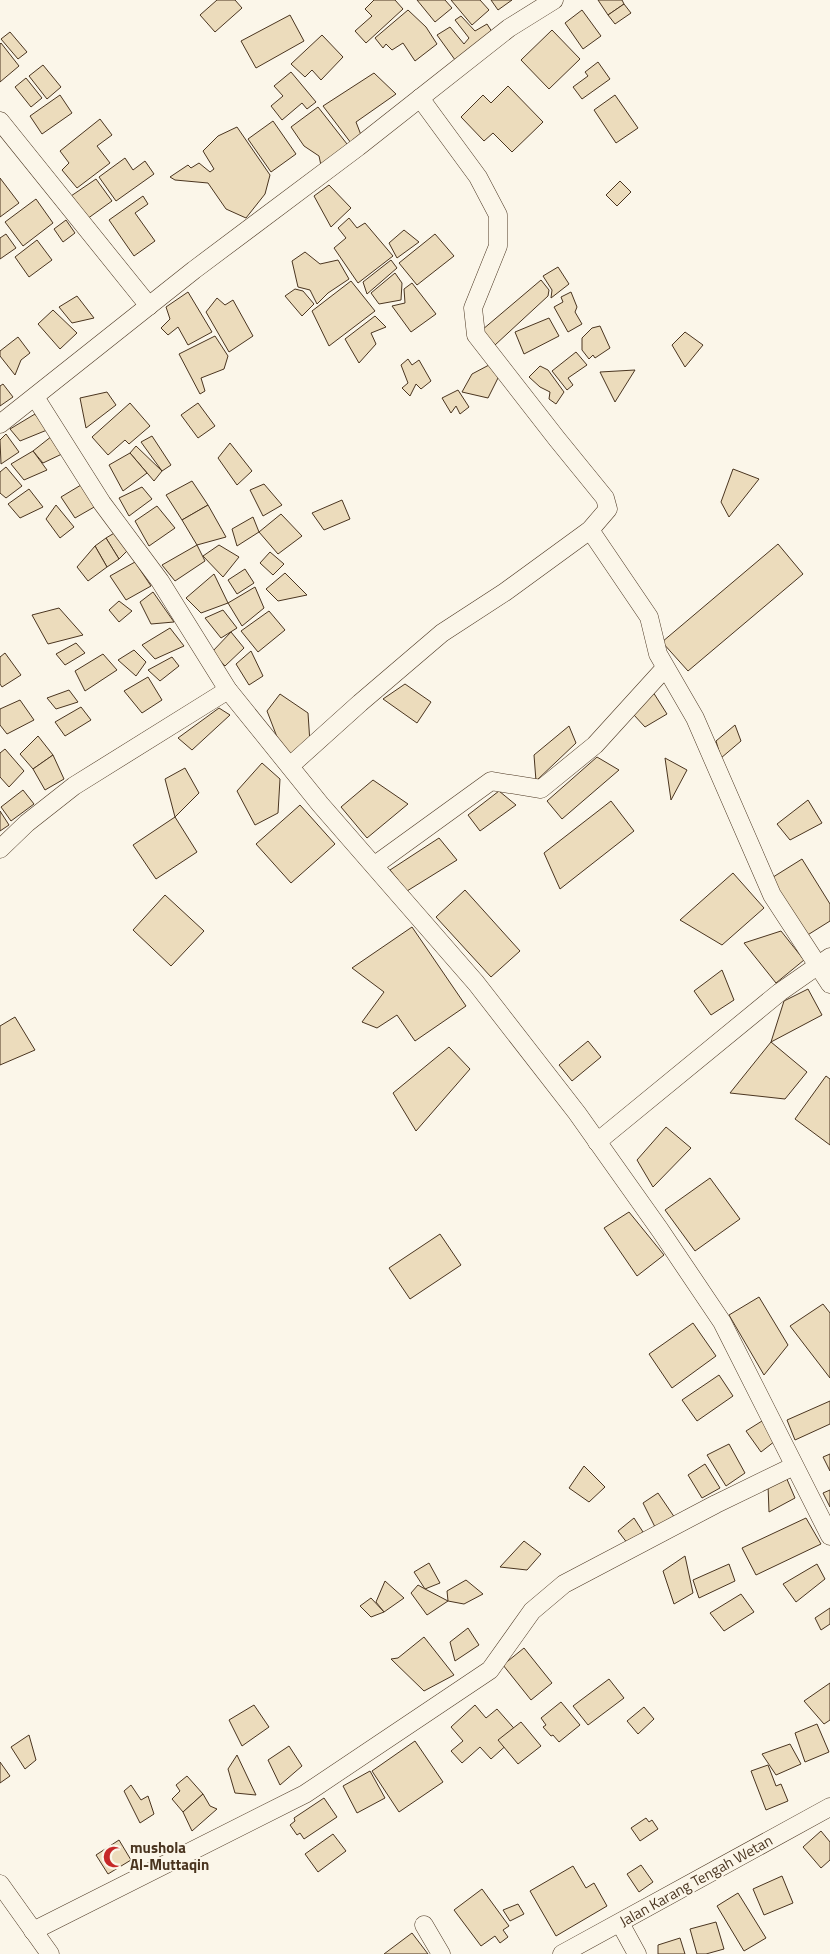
<svg xmlns="http://www.w3.org/2000/svg" width="830" height="1954" viewBox="0 0 830 1954" font-family="'Titillium Web',sans-serif">
<style>
.building{fill:#ecdcbc;stroke:#4a3520}
.lines{fill:none;stroke-linecap:round;stroke-linejoin:round}
.minor-casing{stroke:#4a3520;stroke-width:19}
.minor{stroke:#fbf6e9;stroke-width:18}
.labels{text-anchor:middle;stroke-width:4;stroke-linejoin:round;paint-order:stroke}
.poi-label{font-size:15px;font-weight:bold;fill:#4a3520;stroke:#fbf6e9;text-anchor:start}
.street-label{font-size:15px;fill:#4a3520;stroke:#fbf6e9}
</style>
<rect width="100%" height="100%" fill="#fbf6e9"/>
<!-- building -->
<g class="building">
<path d="M217,0H235L242,8L215,32L200,15Z"/>
<path d="M374,0H395L403,9L366,43L355,31L372,16L365,9Z"/>
<path d="M417,0H445L452,8L435,22Z"/>
<path d="M451,0H480L489,10L472,25Z"/>
<path d="M491,0H512L498,10Z"/>
<path d="M598,0H622L624,4L608,15Z"/>
<path d="M624,4L631,13L615,24L608,15Z"/>
<path d="M408,10L426,27L437,44L415,61L403,43L392,50L386,44L383,48L375,38Z"/>
<path d="M582,10L601,36L583,49L565,23Z"/>
<path d="M290,15L304,41L256,68L241,41Z"/>
<path d="M461,16L475,31L487,24L494,35L458,64L437,35L450,27L464,44L469,38L455,20Z"/>
<path d="M552,30L580,59L549,89L521,60Z"/>
<path d="M10,32L27,52L18,59L1,39Z"/>
<path d="M322,35L343,57L321,80L312,70L305,77L291,64Z"/>
<path d="M1,43L19,66L0,82V44Z"/>
<path d="M598,62L610,79L582,99L573,87L588,76L585,72Z"/>
<path d="M43,65L61,87L47,99L29,76Z"/>
<path d="M291,72L316,102L307,109L302,103L282,120L271,106L283,96L274,86Z"/>
<path d="M374,73L396,94L356,122L361,135L351,143L323,106Z"/>
<path d="M26,78L42,98L31,107L15,87Z"/>
<path d="M508,86L543,122L512,152L493,133L484,141L461,117L483,95L491,103Z"/>
<path d="M60,95L72,113L42,134L30,116Z"/>
<path d="M615,95L638,128L616,143L594,110Z"/>
<path d="M318,107L347,144L345,151L322,170L319,156L304,146L291,127Z"/>
<path d="M100,119L112,135L97,146L110,163L77,188L62,170L69,163L60,151Z"/>
<path d="M273,121L296,154L271,172L248,139Z"/>
<path d="M237,127L270,175L265,194L246,218L226,209L208,183L175,180L170,177L188,165L191,168L199,163L210,172L214,169L203,151L218,136Z"/>
<path d="M125,158L133,170L145,161L154,174L116,201L99,177Z"/>
<path d="M0,178L19,203L0,217Z"/>
<path d="M96,179L112,201L87,219L71,196Z"/>
<path d="M620,181L631,192L617,206L606,195Z"/>
<path d="M329,185L351,208L331,227L314,196Z"/>
<path d="M143,196L148,204L135,213L155,241L134,256L109,220Z"/>
<path d="M36,199L53,223L23,246L5,222Z"/>
<path d="M349,218L357,228L365,223L393,256L358,283L334,248L346,238L338,228Z"/>
<path d="M66,220L75,233L63,242L54,229Z"/>
<path d="M404,230L419,242L397,258L389,243Z"/>
<path d="M6,234L16,248L0,259V238Z"/>
<path d="M435,234L454,256L417,285L399,263Z"/>
<path d="M37,240L52,260L29,277L15,257Z"/>
<path d="M305,252L320,264L338,260L349,279L328,293L317,304L310,290L298,287L292,261Z"/>
<path d="M391,260L397,268L367,294L363,282Z"/>
<path d="M558,267L569,284L551,298L552,290L543,276Z"/>
<path d="M395,273L402,283L401,300L379,304L371,293Z"/>
<path d="M541,280L549,290L548,296L495,345L482,330Z"/>
<path d="M351,281L375,311L329,346L312,311Z"/>
<path d="M412,283L436,314L411,332L392,306L405,303L404,289Z"/>
<path d="M295,289L303,291L314,304L302,316L285,296Z"/>
<path d="M188,292L212,332L188,345L178,327L168,335L161,328L170,319L166,307Z"/>
<path d="M571,292L577,307L575,312L582,324L568,332L554,307L563,302L561,297Z"/>
<path d="M77,296L94,318L72,323L59,307Z"/>
<path d="M217,298L225,305L233,300L253,336L229,352L206,312Z"/>
<path d="M53,310L77,333L60,349L38,324Z"/>
<path d="M375,316L386,327L371,333L376,344L359,363L345,339Z"/>
<path d="M549,318L559,336L524,354L515,332Z"/>
<path d="M600,326L610,348L595,358L593,355L589,359L582,350V338L592,328Z"/>
<path d="M685,332L703,345L685,367L672,345Z"/>
<path d="M215,336L228,356L224,369L201,378L205,391L200,394L179,354Z"/>
<path d="M18,337L30,353L21,360L15,375L0,356V351Z"/>
<path d="M576,352L587,365L568,378L573,385L567,390L552,371Z"/>
<path d="M408,359L412,365L419,360L431,381L421,389L416,384L410,396L402,388L408,383L401,365Z"/>
<path d="M489,365L499,376L488,398L462,392L472,374Z"/>
<path d="M540,366L548,370L564,392L556,404L549,399L550,392L540,387L529,377Z"/>
<path d="M635,370L615,402L600,372Z"/>
<path d="M3,384L13,397L0,406V386Z"/>
<path d="M458,390L469,407L460,414L456,406L451,413L442,398Z"/>
<path d="M107,392L116,405L86,428L80,398Z"/>
<path d="M130,403L150,426L129,444L125,440L108,455L92,437Z"/>
<path d="M198,403L215,426L198,438L181,415Z"/>
<path d="M35,414L47,430L20,441L10,429Z"/>
<path d="M6,434L19,452L1,464L0,440Z"/>
<path d="M52,436L64,453L43,463L33,451Z"/>
<path d="M152,436L171,465L162,471L141,442Z"/>
<path d="M230,443L252,471L237,485L218,458Z"/>
<path d="M136,446L162,471L154,481L130,453Z"/>
<path d="M33,451L47,470L24,480L11,464Z"/>
<path d="M130,453L147,473L123,491L109,465Z"/>
<path d="M6,467L22,486L6,498L0,493V472Z"/>
<path d="M733,469L759,479L729,517L721,502Z"/>
<path d="M192,481L208,505L182,520L166,495Z"/>
<path d="M264,484L282,505L263,516L250,490Z"/>
<path d="M81,485L96,506L75,518L61,497Z"/>
<path d="M142,487L152,499L129,516L119,498Z"/>
<path d="M29,489L43,507L20,518L8,504Z"/>
<path d="M342,500L350,519L324,530L312,513Z"/>
<path d="M56,505L74,527L60,538L46,519Z"/>
<path d="M208,505L226,537L197,545L182,520Z"/>
<path d="M157,506L175,528L149,546L135,521Z"/>
<path d="M281,514L302,536L278,554L259,532Z"/>
<path d="M253,517L259,532L237,546L232,529Z"/>
<path d="M116,532L129,549L119,559L106,538Z"/>
<path d="M106,538L119,559L107,567L95,546Z"/>
<path d="M778,544L803,574L688,671L662,642Z"/>
<path d="M197,545L205,561L175,581L162,565Z"/>
<path d="M219,545L239,557L223,577L203,556Z"/>
<path d="M95,546L107,567L88,581L77,567Z"/>
<path d="M270,552L284,564L273,575L260,563Z"/>
<path d="M135,562L151,586L126,600L110,576Z"/>
<path d="M245,569L254,583L237,594L228,580Z"/>
<path d="M285,573L307,595L278,601L266,589Z"/>
<path d="M214,574L228,603L201,613L186,598Z"/>
<path d="M255,587L264,608L242,626L228,603Z"/>
<path d="M153,592L174,622L151,624L140,602Z"/>
<path d="M119,601L132,611L119,622L109,610Z"/>
<path d="M59,608L83,635L48,644L32,615Z"/>
<path d="M223,610L237,628L221,638L205,618Z"/>
<path d="M269,611L285,630L258,652L241,631Z"/>
<path d="M170,628L184,646L155,659L142,645Z"/>
<path d="M231,632L244,648L225,666L212,652Z"/>
<path d="M76,643L85,653L65,665L56,654Z"/>
<path d="M134,650L146,662L136,676L118,660Z"/>
<path d="M251,651L263,676L249,685L236,664Z"/>
<path d="M5,653L21,675L2,687L0,684V657Z"/>
<path d="M103,654L117,670L85,691L75,671Z"/>
<path d="M172,657L179,666L160,681L148,670Z"/>
<path d="M148,677L162,700L142,713L124,691Z"/>
<path d="M405,684L431,702L417,723L383,699Z"/>
<path d="M69,690L78,702L56,709L47,698Z"/>
<path d="M653,692L667,714L645,727L634,715Z"/>
<path d="M280,694L308,713L310,743L287,763L267,711Z"/>
<path d="M20,700L34,720L7,734L0,725V709Z"/>
<path d="M81,707L91,720L65,736L55,722Z"/>
<path d="M219,708L230,715L192,750L178,738Z"/>
<path d="M735,725L741,741L721,758L716,741Z"/>
<path d="M569,726L576,743L536,781L534,755Z"/>
<path d="M38,736L53,755L33,769L20,754Z"/>
<path d="M5,749L24,771L9,787L0,777V753Z"/>
<path d="M53,755L64,779L45,790L33,769Z"/>
<path d="M597,757L619,770L562,819L547,801Z"/>
<path d="M665,758L687,770L671,800Z"/>
<path d="M262,763L280,779L278,813L255,825L237,791Z"/>
<path d="M185,768L199,793L175,817L165,779Z"/>
<path d="M373,780L408,804L367,838L341,807Z"/>
<path d="M23,790L34,804L11,821L1,807Z"/>
<path d="M499,791L516,805L480,831L468,815Z"/>
<path d="M808,800L822,823L790,840L777,824Z"/>
<path d="M611,801L634,831L560,889L544,853Z"/>
<path d="M300,805L335,844L291,883L256,844Z"/>
<path d="M0,811L9,825L0,831Z"/>
<path d="M175,817L197,852L156,879L133,845Z"/>
<path d="M439,838L457,860L407,891L390,870Z"/>
<path d="M802,859L830,904V921L806,936L770,879Z"/>
<path d="M733,873L764,908L722,945L680,920Z"/>
<path d="M465,890L520,951L491,977L436,917Z"/>
<path d="M165,895L204,931L171,966L133,930Z"/>
<path d="M412,927L466,1006L415,1041L397,1015L377,1028L362,1022L384,992L352,968Z"/>
<path d="M781,931L804,960L776,983L744,943Z"/>
<path d="M722,970L734,1000L711,1015L694,991Z"/>
<path d="M808,989L822,1015L771,1042L784,1001Z"/>
<path d="M15,1017L35,1050L0,1065V1026Z"/>
<path d="M588,1041L601,1057L572,1081L559,1065Z"/>
<path d="M771,1042L807,1072L785,1099L730,1093Z"/>
<path d="M449,1047L470,1069L416,1131L393,1093Z"/>
<path d="M826,1076L830,1079V1145L795,1119Z"/>
<path d="M666,1127L691,1148L653,1187L637,1160Z"/>
<path d="M710,1178L740,1219L695,1251L665,1210Z"/>
<path d="M629,1212L664,1255L637,1276L604,1228Z"/>
<path d="M440,1234L461,1265L410,1299L389,1268Z"/>
<path d="M759,1297L788,1345L764,1375L729,1315Z"/>
<path d="M823,1304L830,1313V1378L790,1326Z"/>
<path d="M693,1323L716,1356L672,1388L649,1354Z"/>
<path d="M719,1375L733,1396L697,1421L682,1400Z"/>
<path d="M830,1401V1424L795,1440L787,1420Z"/>
<path d="M762,1421L775,1441L761,1452L746,1431Z"/>
<path d="M729,1444L745,1473L726,1486L707,1455Z"/>
<path d="M830,1454V1471L823,1457Z"/>
<path d="M705,1464L720,1488L702,1498L688,1475Z"/>
<path d="M584,1466L605,1487L589,1502L569,1488Z"/>
<path d="M786,1477L795,1498L769,1512L768,1485Z"/>
<path d="M830,1490V1507L823,1493Z"/>
<path d="M658,1493L675,1518L656,1529L643,1503Z"/>
<path d="M634,1518L643,1532L628,1544L618,1531Z"/>
<path d="M806,1518L821,1544L756,1575L742,1548Z"/>
<path d="M524,1541L541,1554L527,1570L500,1567Z"/>
<path d="M685,1556L693,1593L674,1604L663,1571Z"/>
<path d="M429,1563L440,1583L425,1589L414,1572Z"/>
<path d="M729,1564L735,1581L699,1598L693,1580Z"/>
<path d="M817,1564L825,1579L796,1602L783,1584Z"/>
<path d="M466,1580L483,1594L464,1604L448,1601L447,1591Z"/>
<path d="M385,1581L404,1598L384,1612L376,1602Z"/>
<path d="M418,1585L425,1589L448,1601L427,1615L411,1593Z"/>
<path d="M741,1594L754,1612L724,1631L710,1613Z"/>
<path d="M371,1598L384,1612L371,1617L360,1606Z"/>
<path d="M830,1608V1624L821,1630L815,1618Z"/>
<path d="M468,1628L479,1645L455,1661L450,1642Z"/>
<path d="M424,1637L454,1675L424,1691L391,1659L398,1658Z"/>
<path d="M524,1648L552,1683L531,1700L503,1665Z"/>
<path d="M609,1679L624,1698L588,1725L573,1706Z"/>
<path d="M830,1683V1720L824,1724L804,1701Z"/>
<path d="M561,1702L580,1725L559,1742L553,1735L551,1736L543,1727L546,1725L541,1718Z"/>
<path d="M254,1705L269,1727L242,1746L229,1720Z"/>
<path d="M475,1705L486,1718L497,1709L519,1734L491,1759L480,1747L462,1763L451,1751L463,1741L451,1727Z"/>
<path d="M644,1707L654,1719L638,1734L627,1721Z"/>
<path d="M521,1722L541,1746L518,1764L498,1740Z"/>
<path d="M817,1724L829,1752L805,1762L795,1733Z"/>
<path d="M29,1735L36,1760L25,1769L11,1747Z"/>
<path d="M415,1741L443,1782L399,1812L372,1771Z"/>
<path d="M790,1744L801,1764L776,1775L762,1754Z"/>
<path d="M289,1746L302,1766L280,1785L268,1760Z"/>
<path d="M237,1755L256,1795L235,1793L228,1769Z"/>
<path d="M0,1762L10,1776L0,1783Z"/>
<path d="M768,1765L776,1786L781,1784L788,1801L766,1810L751,1771Z"/>
<path d="M370,1771L385,1798L357,1813L343,1786Z"/>
<path d="M187,1776L203,1794L183,1812L172,1799L180,1791L176,1785Z"/>
<path d="M131,1785L141,1800L148,1796L154,1814L140,1823L124,1791Z"/>
<path d="M203,1794L210,1806L217,1809L192,1831L183,1812Z"/>
<path d="M324,1798L337,1817L304,1839L300,1833L297,1835L290,1825L295,1821L294,1818Z"/>
<path d="M646,1818L649,1822L652,1820L658,1829L640,1841L631,1828Z"/>
<path d="M821,1831L830,1842V1860L821,1868L803,1847Z"/>
<path d="M333,1834L346,1851L318,1872L305,1854Z"/>
<path d="M119,1840L131,1860L108,1874L96,1855Z"/>
<path d="M641,1865L653,1882L639,1892L627,1874Z"/>
<path d="M573,1866L586,1888L594,1883L607,1906L556,1936L530,1891Z"/>
<path d="M782,1876L793,1903L764,1915L753,1889Z"/>
<path d="M482,1889L509,1926L503,1930L508,1937L500,1943L495,1936L481,1946L454,1910Z"/>
<path d="M738,1893L766,1938L744,1951L717,1906Z"/>
<path d="M518,1904L524,1914L510,1921L503,1910Z"/>
<path d="M716,1922L724,1949L706,1954H697L690,1929Z"/>
<path d="M412,1933L428,1954H384Z"/>
<path d="M680,1938L685,1954H658V1945Z"/>
</g>
<g class="lines">
<!-- minor casing -->
<g class="minor-casing">
<g id="minor">
<path d="M0,121L149,306"/>
<path d="M35,397L102,503L160,581L228,690L320,804L476,983L577,1113L660,1230L722,1322L830,1536"/>
<path d="M0,424L194,270L358,147L509,28L554,0"/>
<path d="M590,530L649,617L658,654L695,718L772,895L830,984"/>
<path d="M290,766L360,703L442,633L505,592L590,530L608,509L605,498L557,439L476,335L473,308L498,246V215L478,177L420,98"/>
<path d="M0,849L27,823L74,786L228,690"/>
<path d="M375,865L491,781L541,789L595,745L665,668"/>
<path d="M597,1142L780,992L830,957"/>
<path d="M0,1884L50,1954"/>
<path d="M620,1923L637,1954"/>
<path d="M424,1925L441,1954"/>
<path d="M33,1931L305,1794L490,1670L532,1611L564,1584L716,1504L794,1466"/>
<path d="M562,1954L830,1807"/>
</g>
</g>
<!-- minor -->
<use href="#minor" class="minor"/>
</g>
<!-- icons -->
<defs>
<g id="mosque-bare" transform="scale(1.725)"><path d="M3.5-4.9A6 6 0 1 0 3.5 4.9A5 5 0 1 1 3.5-4.9Z" fill="#c62828" stroke="#fbf6e9" stroke-width="2.5" paint-order="stroke"/></g>
</defs>
<g fill-rule="evenodd">
<use href="#mosque-bare" x="114" y="1857"/>
</g>
<g class="labels">
<!-- poi labels -->
<g class="poi-label">
<text x="130" y="1853">mushola<tspan x="130" dy="17">Al-Muttaqin</tspan></text>
</g>
<!-- street labels -->
<g class="street-label">
<text transform="translate(696 1881) rotate(-29)" y="5">Jalan Karang Tengah Wetan</text>
</g>
</g>
</svg>
